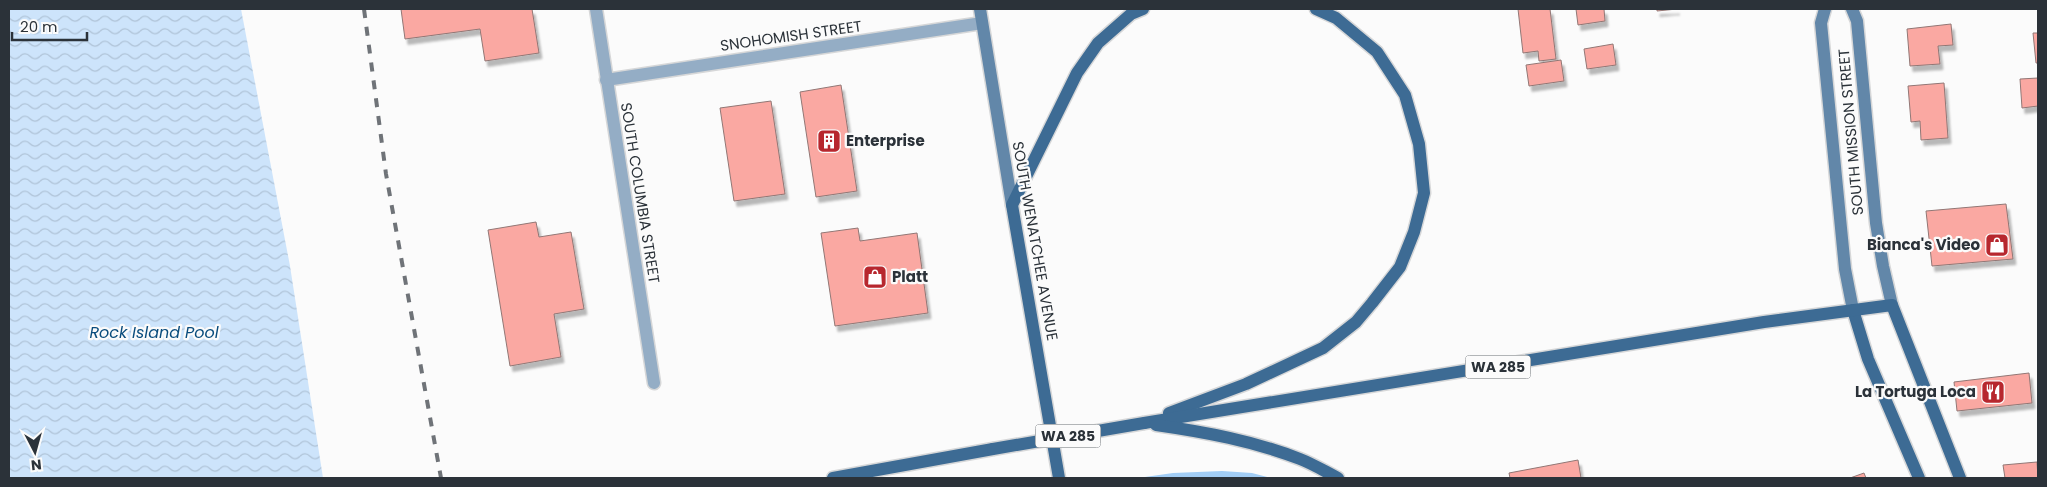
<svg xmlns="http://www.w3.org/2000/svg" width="2047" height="487" viewBox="0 0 2047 487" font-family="Poppins,sans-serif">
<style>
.green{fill:#a2cdf5}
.water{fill:url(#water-waves)}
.building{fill:#faa8a2;stroke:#917775;filter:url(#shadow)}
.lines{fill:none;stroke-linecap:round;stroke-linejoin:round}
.street-casing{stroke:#d6d7d8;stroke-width:15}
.secondary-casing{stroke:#d6d7d8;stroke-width:15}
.primary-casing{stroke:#d6d7d8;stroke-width:15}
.street{stroke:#94adc5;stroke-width:12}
.secondary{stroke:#6287a9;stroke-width:12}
.primary{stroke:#3d6b94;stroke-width:12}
.rail{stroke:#6f7378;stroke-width:4;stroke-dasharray:9 9;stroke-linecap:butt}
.primary-bridge-casing{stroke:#d6d7d8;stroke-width:15;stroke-linecap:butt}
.primary-bridge{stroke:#3d6b94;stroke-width:12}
.labels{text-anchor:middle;stroke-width:4.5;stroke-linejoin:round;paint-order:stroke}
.shield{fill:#fbfbfb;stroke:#696e73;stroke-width:1}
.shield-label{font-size:14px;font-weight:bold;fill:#2b3239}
.street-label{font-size:15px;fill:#2b3239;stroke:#fbfbfb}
.poi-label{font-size:15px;font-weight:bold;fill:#2b3239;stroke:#fbfbfb;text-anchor:start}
.water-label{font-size:16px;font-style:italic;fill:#094c7d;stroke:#fbfbfb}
</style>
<defs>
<pattern id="water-waves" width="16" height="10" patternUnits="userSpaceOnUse" patternTransform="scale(1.25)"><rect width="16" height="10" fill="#cde4fb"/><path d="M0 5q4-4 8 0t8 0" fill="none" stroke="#b0c4d8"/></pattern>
<filter id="shadow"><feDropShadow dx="3" dy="5.5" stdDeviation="1" flood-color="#0004"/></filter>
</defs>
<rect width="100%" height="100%" fill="#fbfbfb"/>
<!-- green -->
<path class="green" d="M1222,471L1252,473L1271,478H1138L1173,473Z"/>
<!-- water -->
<path class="water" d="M9,9H241L290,266L323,478H9Z"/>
<!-- building -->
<g class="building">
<path d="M401,9H532L539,53L485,61L480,29L405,39Z"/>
<path d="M1518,9H1550L1556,59L1539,61L1538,51L1523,53Z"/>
<path d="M1576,9H1604L1605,21L1578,25Z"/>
<path d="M1657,9H1677L1657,11Z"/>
<path d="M1951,24L1953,45L1938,46L1940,64L1910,66L1907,29Z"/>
<path d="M2033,33H2038V63H2036Z"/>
<path d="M1613,44L1616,65L1587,69L1584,49Z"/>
<path d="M1561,60L1564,81L1529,86L1526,65Z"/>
<path d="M2038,78V106L2022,108L2020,79Z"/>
<path d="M1944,83L1948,138L1921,140L1920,121L1911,122L1908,86Z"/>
<path d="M841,85L857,191L816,197L800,92Z"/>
<path d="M771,101L785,194L734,201L720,108Z"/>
<path d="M2006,204L2013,259L1932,266L1926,211Z"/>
<path d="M536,222L539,237L571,232L584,309L554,314L561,357L510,366L488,230Z"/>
<path d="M858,228L860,241L917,233L928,313L835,326L821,233Z"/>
<path d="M2029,373L2032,403L1957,411L1954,382Z"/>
<path d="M1578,460L1581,478H1510L1509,473Z"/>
<path d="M2037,462L2038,478H2005L2003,465Z"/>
<path d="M1864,473L1866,478H1850Z"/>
</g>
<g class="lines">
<!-- street casing -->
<g class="street-casing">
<g id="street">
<path d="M596,9L654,383"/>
<path d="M606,80L982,23"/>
</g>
</g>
<!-- secondary casing -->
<g class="secondary-casing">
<g id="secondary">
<path d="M980,9L1012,205"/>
<path d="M1825,9L1821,23L1845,269L1853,310"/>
<path d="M1852,9L1857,21L1876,223L1883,266L1892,305"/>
</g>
</g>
<!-- primary casing -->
<g class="primary-casing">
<g id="primary">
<path d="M1853,310L1868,359L1919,478"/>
<path d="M1169,413L1246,384L1323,348L1356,322L1372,303L1400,267L1414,232L1424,193L1419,144L1405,95L1377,52L1336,18L1316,9"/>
<path d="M1144,423L1764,322L1892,305L1960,478"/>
<path d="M1156,425C1205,432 1254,441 1300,459C1313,464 1326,472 1338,478"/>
<path d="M833,478L993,449"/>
<path d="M1059,478L1012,205L1077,73L1098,43L1131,14L1143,9"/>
</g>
</g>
<!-- street -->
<use href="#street" class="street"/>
<!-- secondary -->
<use href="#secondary" class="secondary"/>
<!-- primary -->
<use href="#primary" class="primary"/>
<!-- rail -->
<path class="rail" d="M364,9L386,174L441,478"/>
<!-- primary-bridge casing -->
<g class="primary-bridge-casing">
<path id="primary-bridge" d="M993,449L1144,423"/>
</g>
<!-- primary-bridge -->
<use href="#primary-bridge" class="primary-bridge"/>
</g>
<!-- icons -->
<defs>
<g id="building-square" transform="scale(1.25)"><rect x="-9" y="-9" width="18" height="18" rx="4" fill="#b7272e" stroke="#fbfbfb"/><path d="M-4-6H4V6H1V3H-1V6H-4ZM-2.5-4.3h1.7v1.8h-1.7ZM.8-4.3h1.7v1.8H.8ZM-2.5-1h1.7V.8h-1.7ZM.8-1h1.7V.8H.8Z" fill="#fff"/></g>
<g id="shop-square" transform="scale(1.25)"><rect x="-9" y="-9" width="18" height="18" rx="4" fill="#b7272e" stroke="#fbfbfb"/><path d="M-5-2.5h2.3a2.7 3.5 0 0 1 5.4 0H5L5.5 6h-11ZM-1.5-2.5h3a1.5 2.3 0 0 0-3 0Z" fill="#fff"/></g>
<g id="restaurant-square" transform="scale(1.25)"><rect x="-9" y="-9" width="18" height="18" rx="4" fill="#b7272e" stroke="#fbfbfb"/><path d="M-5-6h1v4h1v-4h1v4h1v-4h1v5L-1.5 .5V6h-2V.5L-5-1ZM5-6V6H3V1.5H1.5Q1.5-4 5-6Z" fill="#fff"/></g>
</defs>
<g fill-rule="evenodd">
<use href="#building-square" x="829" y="141"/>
<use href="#shop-square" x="1997" y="245"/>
<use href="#shop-square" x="875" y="277"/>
<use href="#restaurant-square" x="1993" y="392"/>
</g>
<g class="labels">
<!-- shield labels -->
<g class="shield">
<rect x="1465.5" y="355.5" width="65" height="23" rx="4"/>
<rect x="1035.5" y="424.5" width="65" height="23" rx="4"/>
</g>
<g class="shield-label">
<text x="1498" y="372">WA 285</text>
<text x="1068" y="441">WA 285</text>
</g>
<!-- street labels -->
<g class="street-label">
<text transform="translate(791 36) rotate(-8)" y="5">SNOHOMISH STREET</text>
<text transform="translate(1851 132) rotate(-95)" y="5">SOUTH MISSION STREET</text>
<text transform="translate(640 193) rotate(81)" y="5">SOUTH COLUMBIA STREET</text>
<text transform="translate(1035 241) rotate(80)" y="5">SOUTH WENATCHEE AVENUE</text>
</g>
<!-- poi labels -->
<g class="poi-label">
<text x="846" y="146">Enterprise</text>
<text x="1980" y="250" text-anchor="end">Bianca's Video</text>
<text x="892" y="282">Platt</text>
<text x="1976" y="397" text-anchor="end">La Tortuga Loca</text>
</g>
<!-- water labels -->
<g class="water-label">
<text x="154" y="338">Rock Island Pool</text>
</g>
</g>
<!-- border -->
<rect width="2047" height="487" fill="none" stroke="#2b3239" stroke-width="20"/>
<!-- north arrow -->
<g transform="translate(35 452) rotate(174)" stroke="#fbfbfb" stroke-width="4" paint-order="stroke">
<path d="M0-4L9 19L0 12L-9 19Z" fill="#2b3239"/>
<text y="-8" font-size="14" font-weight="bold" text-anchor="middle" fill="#2b3239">N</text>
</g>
<!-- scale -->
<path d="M12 32v8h75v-8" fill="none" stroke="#2b3239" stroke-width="2.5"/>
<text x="20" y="32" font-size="15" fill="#2b3239" stroke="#fbfbfb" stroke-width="4" paint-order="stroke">20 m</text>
</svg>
